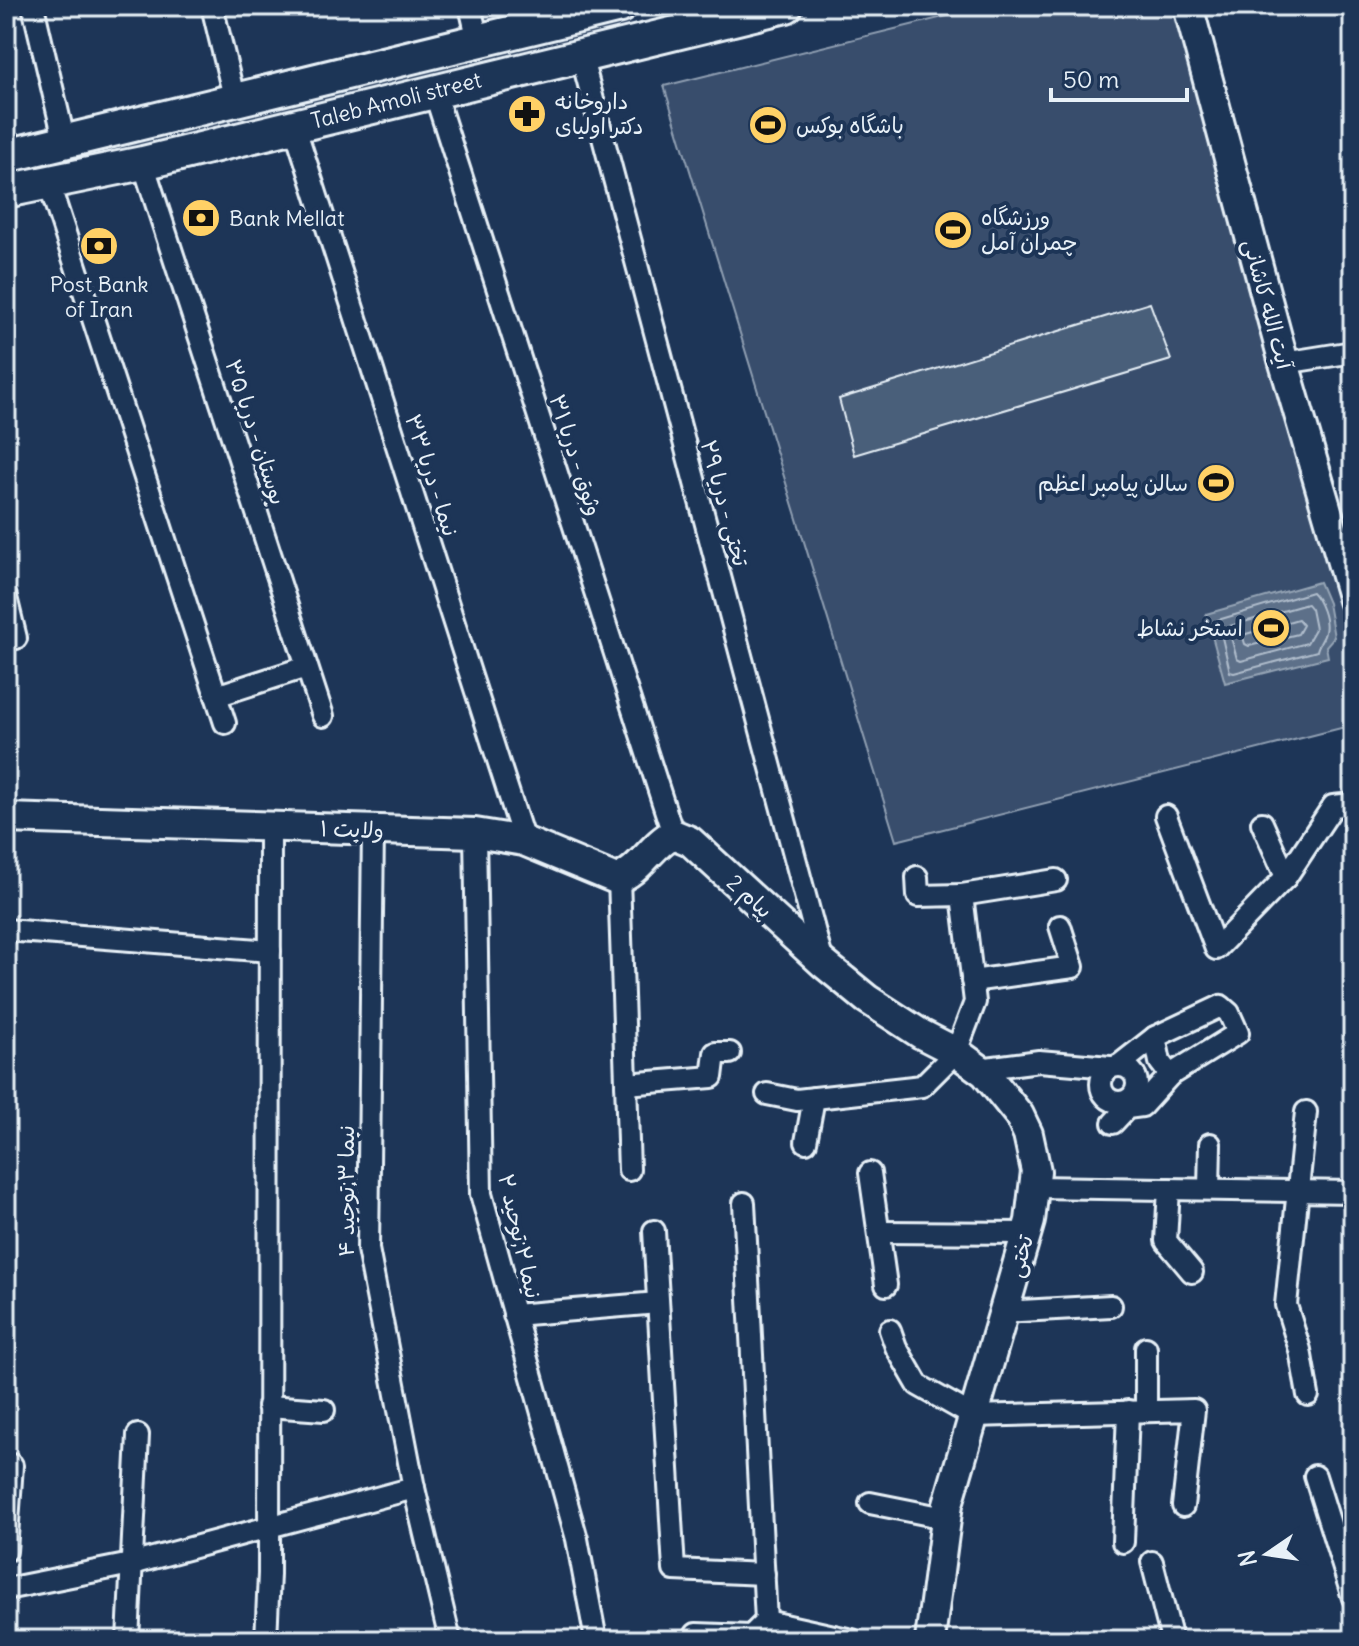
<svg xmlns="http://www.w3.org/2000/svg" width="1359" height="1646" viewBox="0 0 1359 1646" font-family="Delius,'Playpen Sans Arabic',sans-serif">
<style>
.green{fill:#374d6c;stroke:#909fb2;stroke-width:2}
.water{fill:#5d7089;stroke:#95a4b5;stroke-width:2}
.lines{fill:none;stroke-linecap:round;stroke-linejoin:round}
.shore{stroke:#b0bdcc;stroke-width:2}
.building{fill:#495e7a;stroke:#e8f1f8;stroke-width:2}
.street-casing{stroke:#e8f1f8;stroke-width:26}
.secondary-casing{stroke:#e8f1f8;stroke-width:34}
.primary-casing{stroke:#e8f1f8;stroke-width:38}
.street{stroke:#1d3557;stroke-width:20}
.secondary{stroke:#1d3557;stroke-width:28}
.primary{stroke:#1d3557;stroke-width:32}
.labels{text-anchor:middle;stroke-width:8;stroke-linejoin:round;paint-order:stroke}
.street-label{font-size:22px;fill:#e8f1f8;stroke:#1d3557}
.poi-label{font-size:22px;fill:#e8f1f8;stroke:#1d3557;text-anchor:start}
</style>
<rect width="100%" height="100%" fill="#1d3557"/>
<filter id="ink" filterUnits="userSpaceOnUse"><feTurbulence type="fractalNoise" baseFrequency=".0125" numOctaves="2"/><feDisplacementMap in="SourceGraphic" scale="16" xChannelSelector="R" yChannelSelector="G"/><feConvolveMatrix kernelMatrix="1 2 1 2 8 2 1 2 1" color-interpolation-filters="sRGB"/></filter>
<g filter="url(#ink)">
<!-- green -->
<path class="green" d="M988,6H1180L1353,601V725L896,841L664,86Z"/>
<!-- water -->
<path class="water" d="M1319,582L1328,603L1334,637L1326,646L1328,657L1225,683L1206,614Z"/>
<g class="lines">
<!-- shore -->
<g class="shore">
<path d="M1312,592C1320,600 1328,620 1325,632C1324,639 1318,644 1317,651L1234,673L1230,672L1218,620Z"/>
<path d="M1307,604L1311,609L1315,629L1307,643L1241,661L1237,659L1229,630L1230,626Z"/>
<path d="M1298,619L1303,625L1298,634L1249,646L1245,644L1243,637L1246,634Z"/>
</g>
</g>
<!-- building -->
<path class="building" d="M1150,303L1171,360L854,455L839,399Z"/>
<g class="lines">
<!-- street casing -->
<g class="street-casing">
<g id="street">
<path d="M33,6L65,143"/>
<path d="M212,6L235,101"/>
<path d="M470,6L478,41"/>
<path d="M581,55L823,963"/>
<path d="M434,91L673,834"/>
<path d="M294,125L524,841"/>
<path d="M143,163L323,716"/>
<path d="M49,184L225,723"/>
<path d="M1284,363L1353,352"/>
<path d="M6,597L16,638"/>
<path d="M216,696L306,667"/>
<path d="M1166,816L1216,949L1286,877L1333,806L1353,804"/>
<path d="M1262,823L1286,877"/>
<path d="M373,830L368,1249L414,1488L450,1640"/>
<path d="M475,833L481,1194L577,1539L596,1640"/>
<path d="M619,878L629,1170"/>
<path d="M962,895L1056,880"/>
<path d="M6,930L270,951"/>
<path d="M972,981L1073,967L1060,926"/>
<path d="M1155,1037L1160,1062L1170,1075"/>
<circle cx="1119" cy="1084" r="18"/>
<path d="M979,1069L1039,1061L1110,1067"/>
<path d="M626,1084L712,1077L715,1053H730"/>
<path d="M767,1094L797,1100L922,1086L956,1052L975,1002L962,895L918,896L917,877"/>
<path d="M1306,1112L1286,1305L1300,1350L1308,1395"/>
<path d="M1113,1123L1127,1108L1142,1106L1170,1075L1238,1033L1229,1013L1221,1006L1155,1037L1118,1066"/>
<path d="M806,1142L814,1098"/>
<path d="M870,1173L886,1285"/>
<path d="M1034,1187L1353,1192"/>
<path d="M1169,1189L1166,1241L1192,1272"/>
<path d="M1209,1189L1210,1144"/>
<path d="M744,1203L766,1621"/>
<path d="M654,1231L674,1570L764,1574"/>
<path d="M880,1232L1027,1233"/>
<path d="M1003,1312L1111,1306"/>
<path d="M514,1315L658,1303"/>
<path d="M890,1330L896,1347L918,1385L973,1416L1194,1410L1183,1506"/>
<path d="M1146,1348V1410"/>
<path d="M268,1406L324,1410"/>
<path d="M1315,1476L1353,1598"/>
<path d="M870,1503L945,1518"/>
<path d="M1123,1542L1128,1411"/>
<path d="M6,1551L12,1465"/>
<path d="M1152,1562L1172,1640"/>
<path d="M6,1589L131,1564L414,1488"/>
<path d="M766,1621L852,1640"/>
<path d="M696,1634L751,1636L766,1621"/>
<path d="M128,1640L138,1435"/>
<path d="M266,1640L269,1574L270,827"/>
</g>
</g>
<!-- secondary casing -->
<g class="secondary-casing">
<g id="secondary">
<path d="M1188,6L1284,363L1353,600"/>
<path d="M6,818L475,833L524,841L616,879C639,873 652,844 673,834L690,841L823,963L867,999L921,1034L956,1052L985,1073L1019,1115L1028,1134L1036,1171L1030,1221L948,1504L930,1640"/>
</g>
</g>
<!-- primary casing -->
<g class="primary-casing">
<g id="primary">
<path d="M6,156L620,6"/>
<path d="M6,191L143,163L786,6"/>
</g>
</g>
<!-- street -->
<use href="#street" class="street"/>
<!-- secondary -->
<use href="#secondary" class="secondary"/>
<!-- primary -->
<use href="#primary" class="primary"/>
</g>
</g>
<!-- icons -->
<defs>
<g id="pharmacy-disc" transform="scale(2)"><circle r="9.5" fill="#ffd166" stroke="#1d3557"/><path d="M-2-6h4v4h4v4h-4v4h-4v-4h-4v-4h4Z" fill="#111"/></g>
<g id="stadium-disc" transform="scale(2)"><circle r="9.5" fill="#ffd166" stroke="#1d3557"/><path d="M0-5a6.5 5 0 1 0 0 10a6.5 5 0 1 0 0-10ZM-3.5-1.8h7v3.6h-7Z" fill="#111"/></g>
<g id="bank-disc" transform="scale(2)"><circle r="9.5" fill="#ffd166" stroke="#1d3557"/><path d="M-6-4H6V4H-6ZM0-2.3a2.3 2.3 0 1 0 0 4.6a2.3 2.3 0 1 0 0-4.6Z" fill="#111"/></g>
</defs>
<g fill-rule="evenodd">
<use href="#pharmacy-disc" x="527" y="114"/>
<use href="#stadium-disc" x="768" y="125"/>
<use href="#bank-disc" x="201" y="218"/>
<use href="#stadium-disc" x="953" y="230"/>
<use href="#bank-disc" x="99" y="246"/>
<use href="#stadium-disc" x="1216" y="483"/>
<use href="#stadium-disc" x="1271" y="628"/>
</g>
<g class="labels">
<!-- street labels -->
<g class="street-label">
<text transform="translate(396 100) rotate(-14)" y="8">Taleb Amoli street</text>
<text transform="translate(1268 304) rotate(75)" y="8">آیت الله کاشانی</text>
<text transform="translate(256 432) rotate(72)" y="8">بوستان - دریا ۳۵</text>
<text transform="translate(576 455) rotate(72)" y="8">وثوق - دریا ۳۱</text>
<text transform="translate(432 475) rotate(72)" y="8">نیما - دریا ۳۳</text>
<text transform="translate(725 503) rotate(75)" y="8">تختی - دریا ۲۹</text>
<text transform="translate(352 829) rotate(2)" y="8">ولایت ۱</text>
<text transform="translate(750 896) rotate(42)" y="8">پیام 2</text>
<text transform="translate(346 1191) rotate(-90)" y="8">نیما ۳;توحید ۴</text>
<text transform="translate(520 1236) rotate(77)" y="8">نیما ۲;توحید ۲</text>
<text transform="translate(1020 1256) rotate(-74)" y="8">تختی</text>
</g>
<!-- poi labels -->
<g class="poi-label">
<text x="555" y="109">داروخانه<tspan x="555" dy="25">دکتر اولیای</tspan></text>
<text x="796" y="133">باشگاه‌ بوکس</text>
<text x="981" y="225">ورزشگاه<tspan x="981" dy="25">چمران آمل</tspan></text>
<text x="229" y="226">Bank Mellat</text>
<text x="99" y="292" text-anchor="middle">Post Bank<tspan x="99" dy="25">of Iran</tspan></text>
<text x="1188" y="491" text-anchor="end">سالن پیامبر اعظم</text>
<text x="1243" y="636" text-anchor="end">استخر نشاط</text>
</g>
</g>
<!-- margin -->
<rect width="1359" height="1646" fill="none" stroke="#1d3557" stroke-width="32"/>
<rect x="16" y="16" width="1327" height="1614" fill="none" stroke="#e8f1f8" stroke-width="3" filter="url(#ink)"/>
<!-- north arrow -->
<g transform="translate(1267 1554) rotate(257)" stroke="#1d3557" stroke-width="6" paint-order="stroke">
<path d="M0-6L14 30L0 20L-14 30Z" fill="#e8f1f8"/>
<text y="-12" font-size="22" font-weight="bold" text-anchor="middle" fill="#e8f1f8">N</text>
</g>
<!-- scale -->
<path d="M1051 88v12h136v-12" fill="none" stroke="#e8f1f8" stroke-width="4"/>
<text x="1063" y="88" font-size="24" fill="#e8f1f8" stroke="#1d3557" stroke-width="6" paint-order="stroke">50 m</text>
</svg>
